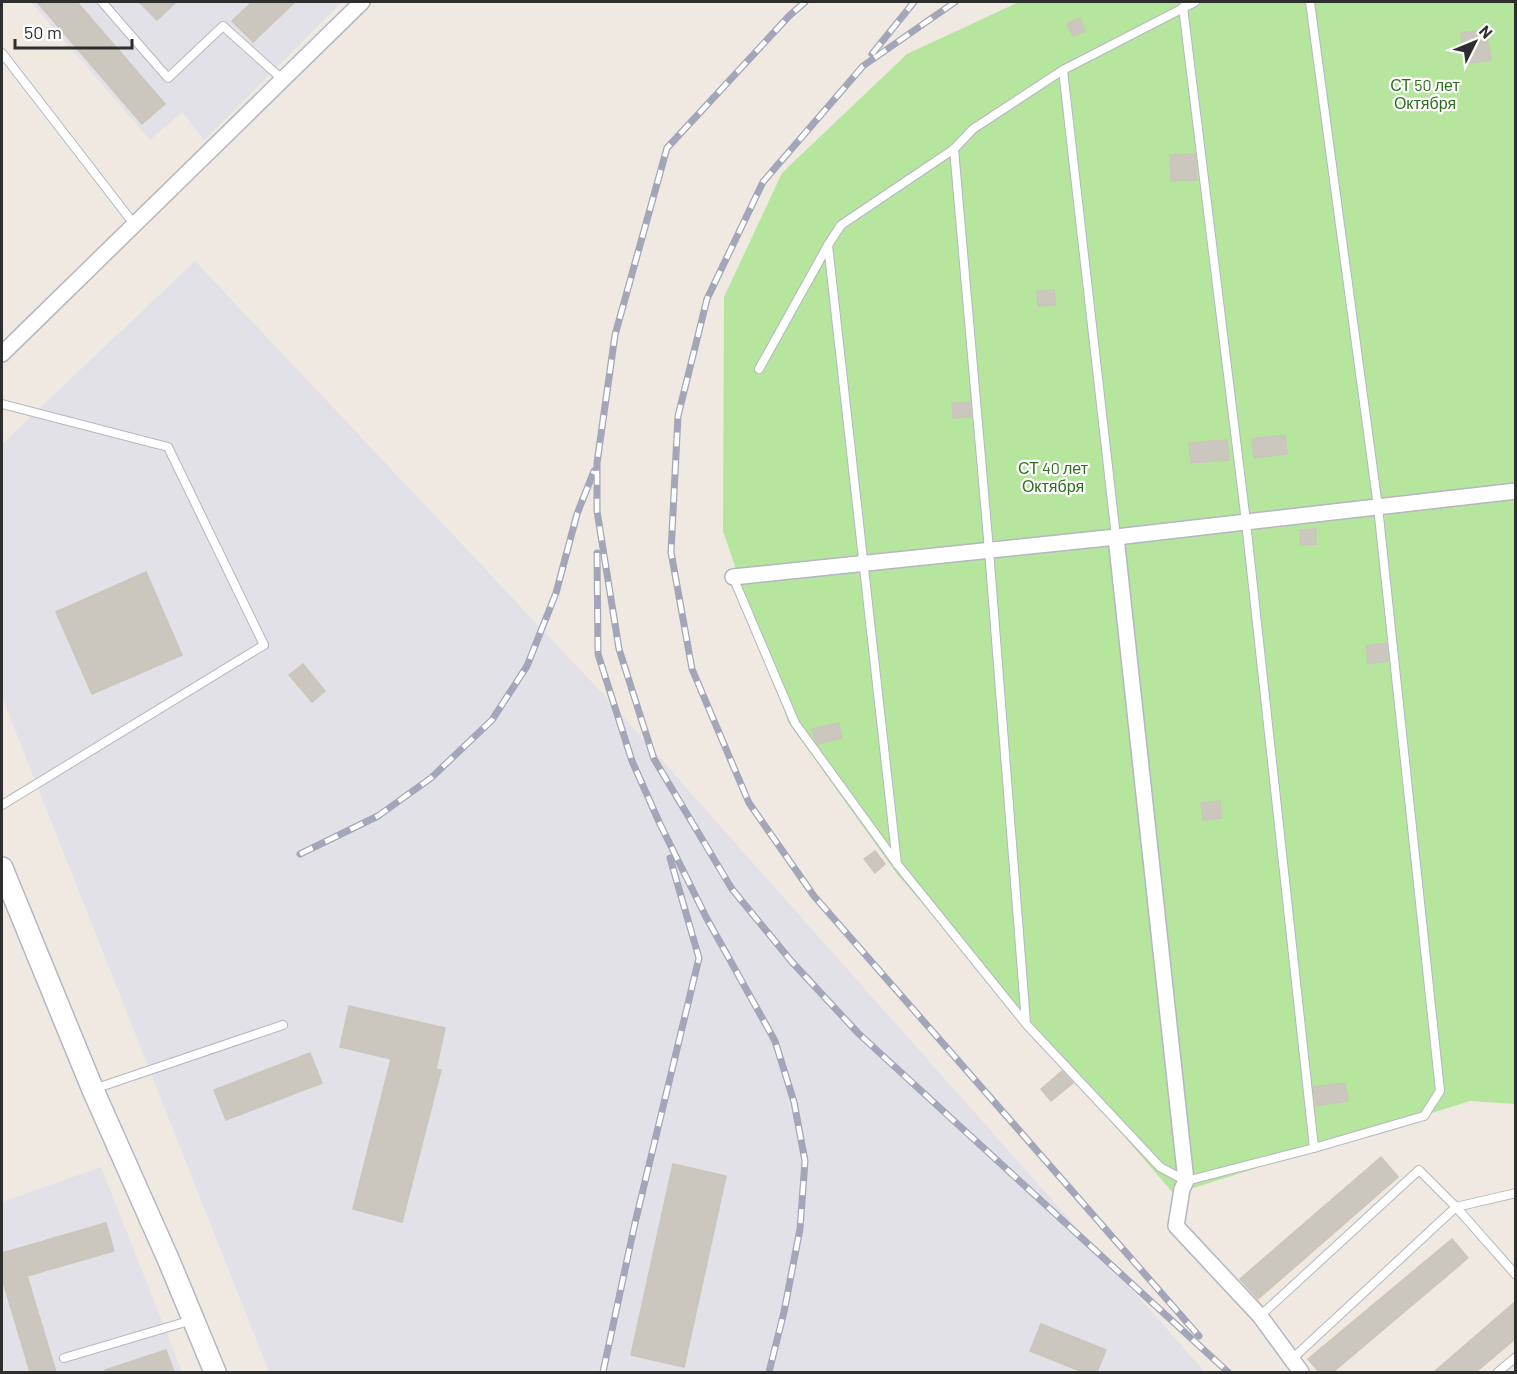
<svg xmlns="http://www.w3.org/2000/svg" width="1517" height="1374" viewBox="0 0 1517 1374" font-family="Barlow,sans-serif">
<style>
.industrial{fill:#e3e1e8}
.green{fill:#b6e59e}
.building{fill:#cbc7bf;stroke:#cbc5ba;stroke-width:1.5}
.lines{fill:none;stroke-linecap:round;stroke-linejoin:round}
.lane-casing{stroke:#b4b7c1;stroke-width:10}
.street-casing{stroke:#b4b7c1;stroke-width:18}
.secondary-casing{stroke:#b4b7c1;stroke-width:24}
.lane{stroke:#fff;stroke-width:8}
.street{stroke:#fff;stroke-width:15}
.secondary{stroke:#fff;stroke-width:21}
.rail-casing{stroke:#a3a6b8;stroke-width:7}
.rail{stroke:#fff;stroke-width:4.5;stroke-dasharray:14;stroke-linecap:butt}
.labels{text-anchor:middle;stroke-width:4.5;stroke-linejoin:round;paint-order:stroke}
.park-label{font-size:16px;fill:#2c6e1b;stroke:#fff}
</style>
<rect width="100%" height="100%" fill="#efe9e1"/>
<!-- industrial -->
<g class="industrial">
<path d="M31,2H342L204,140L182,112L150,140Z"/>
<path d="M195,261L604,695L1205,1372H269L2,697V444Z"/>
<path d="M101,1167L182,1372H5L2,1361V1202Z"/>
</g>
<!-- green -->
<path class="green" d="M1019,2H1515V1104L1470,1101L1174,1194L897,874L788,722L723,531L724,297L782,173L907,54Z"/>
<!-- building -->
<g class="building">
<path d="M37,2H77L165,104L142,124Z"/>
<path d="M139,2H176L157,20Z"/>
<path d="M252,2H295L253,42L232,21Z"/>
<path d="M1080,18L1085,31L1073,36L1067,24Z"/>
<path d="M1486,30L1491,60L1465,64L1461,33Z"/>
<path d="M1195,154L1197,180L1171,181L1170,155Z"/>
<path d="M1054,290L1056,305L1038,306L1037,291Z"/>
<path d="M970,402L971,417L953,418L952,403Z"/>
<path d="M1285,435L1287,454L1254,458L1252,439Z"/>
<path d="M1227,440L1229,460L1191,463L1189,443Z"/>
<path d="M1316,529V544L1300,545V530Z"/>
<path d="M146,572L182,655L92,694L56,612Z"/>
<path d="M1386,643L1388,661L1368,664L1366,646Z"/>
<path d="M303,664L325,691L312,702L289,675Z"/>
<path d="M839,723L842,738L817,744L812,729Z"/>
<path d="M1220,801L1221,818L1203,820L1201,803Z"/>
<path d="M875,851L885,864L875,873L864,859Z"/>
<path d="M349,1006L445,1028L436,1069L441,1070L402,1222L353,1209L391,1059L340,1047Z"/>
<path d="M310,1053L322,1083L226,1120L214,1090Z"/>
<path d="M1062,1071L1073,1083L1051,1101L1041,1089Z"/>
<path d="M1345,1083L1348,1101L1316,1106L1313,1087Z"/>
<path d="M1381,1157L1398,1177L1258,1299L1240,1279Z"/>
<path d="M673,1164L726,1176L684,1367L631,1355Z"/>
<path d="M106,1223L114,1251L27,1276L56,1372H30L2,1278V1253Z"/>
<path d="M1452,1239L1468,1258L1333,1372H1319L1308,1359Z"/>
<path d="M1515,1302V1339L1476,1372H1434Z"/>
<path d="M1041,1324L1106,1350L1097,1372H1083L1030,1351Z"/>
<path d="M166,1350L174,1372H105V1370Z"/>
</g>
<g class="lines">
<!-- lane casing -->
<g class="lane-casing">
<g id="lane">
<path d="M102,2L168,78L223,26L282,79"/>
<path d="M1183,7L1246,522L1314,1148"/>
<path d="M2,53L134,224"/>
<path d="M1063,70L1116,537"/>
<path d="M954,149L989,550L1026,1023"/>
<path d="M759,369L828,245"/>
<path d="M2,404L168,447L264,645L2,805"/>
<path d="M733,577L795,723L898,865L1027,1025L1160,1167L1186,1181L1314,1148L1424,1116L1440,1091L1378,507L1310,2"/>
<path d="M897,864L828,245L841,225L954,149L973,129L1063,70L1195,2"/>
<path d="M94,1089L283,1025"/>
<path d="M1260,1316L1419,1170L1456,1207L1516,1193"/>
<path d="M64,1358L192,1320"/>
<path d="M1291,1360L1456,1207L1516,1275"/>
<path d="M1498,1372L1516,1357"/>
</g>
</g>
<!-- street casing -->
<g class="street-casing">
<g id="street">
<path d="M2,354L362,2"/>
<path d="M1116,537L1186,1181L1182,1189L1176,1226L1260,1316L1301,1372"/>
<path d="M733,577L1116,537L1516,491"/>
</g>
</g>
<!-- secondary casing -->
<g class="secondary-casing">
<path id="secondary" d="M2,868L93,1090L169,1261L215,1372"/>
</g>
<!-- lane -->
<use href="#lane" class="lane"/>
<!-- street -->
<use href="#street" class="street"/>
<!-- secondary -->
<use href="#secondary" class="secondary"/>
<!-- rail casing -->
<g class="rail-casing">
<g id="rail">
<path d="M805,2L789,16L667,148L615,335L597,463V511L619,649L654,759L732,889L792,962L858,1033L1228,1372"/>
<path d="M955,2L863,66L763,182L707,299L678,416L671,552L692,669L749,803L814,896L1199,1336"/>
<path d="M872,54L914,2"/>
<path d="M597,553L598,654L632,761L660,824L706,917L775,1041L794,1102L805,1161L800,1229L784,1312L769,1372"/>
<path d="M300,854L378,816L431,778L492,720L527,666L556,593L577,514L594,471"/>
<path d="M603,1372L635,1223L699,958L670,858"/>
</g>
</g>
<!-- rail -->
<use href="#rail" class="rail"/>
</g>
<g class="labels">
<!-- park labels -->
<g class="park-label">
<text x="1425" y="91">СТ 50 лет<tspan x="1425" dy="18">Октября</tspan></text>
<text x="1053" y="474">СТ 40 лет<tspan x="1053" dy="18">Октября</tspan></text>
</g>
</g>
<!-- border -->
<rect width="1517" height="1374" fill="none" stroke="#2e2e2e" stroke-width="6"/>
<!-- north arrow -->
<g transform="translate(1475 42) rotate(47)" stroke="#ffffff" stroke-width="4.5" paint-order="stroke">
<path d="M0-4.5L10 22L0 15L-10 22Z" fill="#2e2e2e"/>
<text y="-9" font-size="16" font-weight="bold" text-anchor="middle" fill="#2e2e2e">N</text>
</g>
<!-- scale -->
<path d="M15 39v9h117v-9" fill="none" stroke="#2e2e2e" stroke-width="3"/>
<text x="24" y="39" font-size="18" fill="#2e2e2e" stroke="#ffffff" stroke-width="4.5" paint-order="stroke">50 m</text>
</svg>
